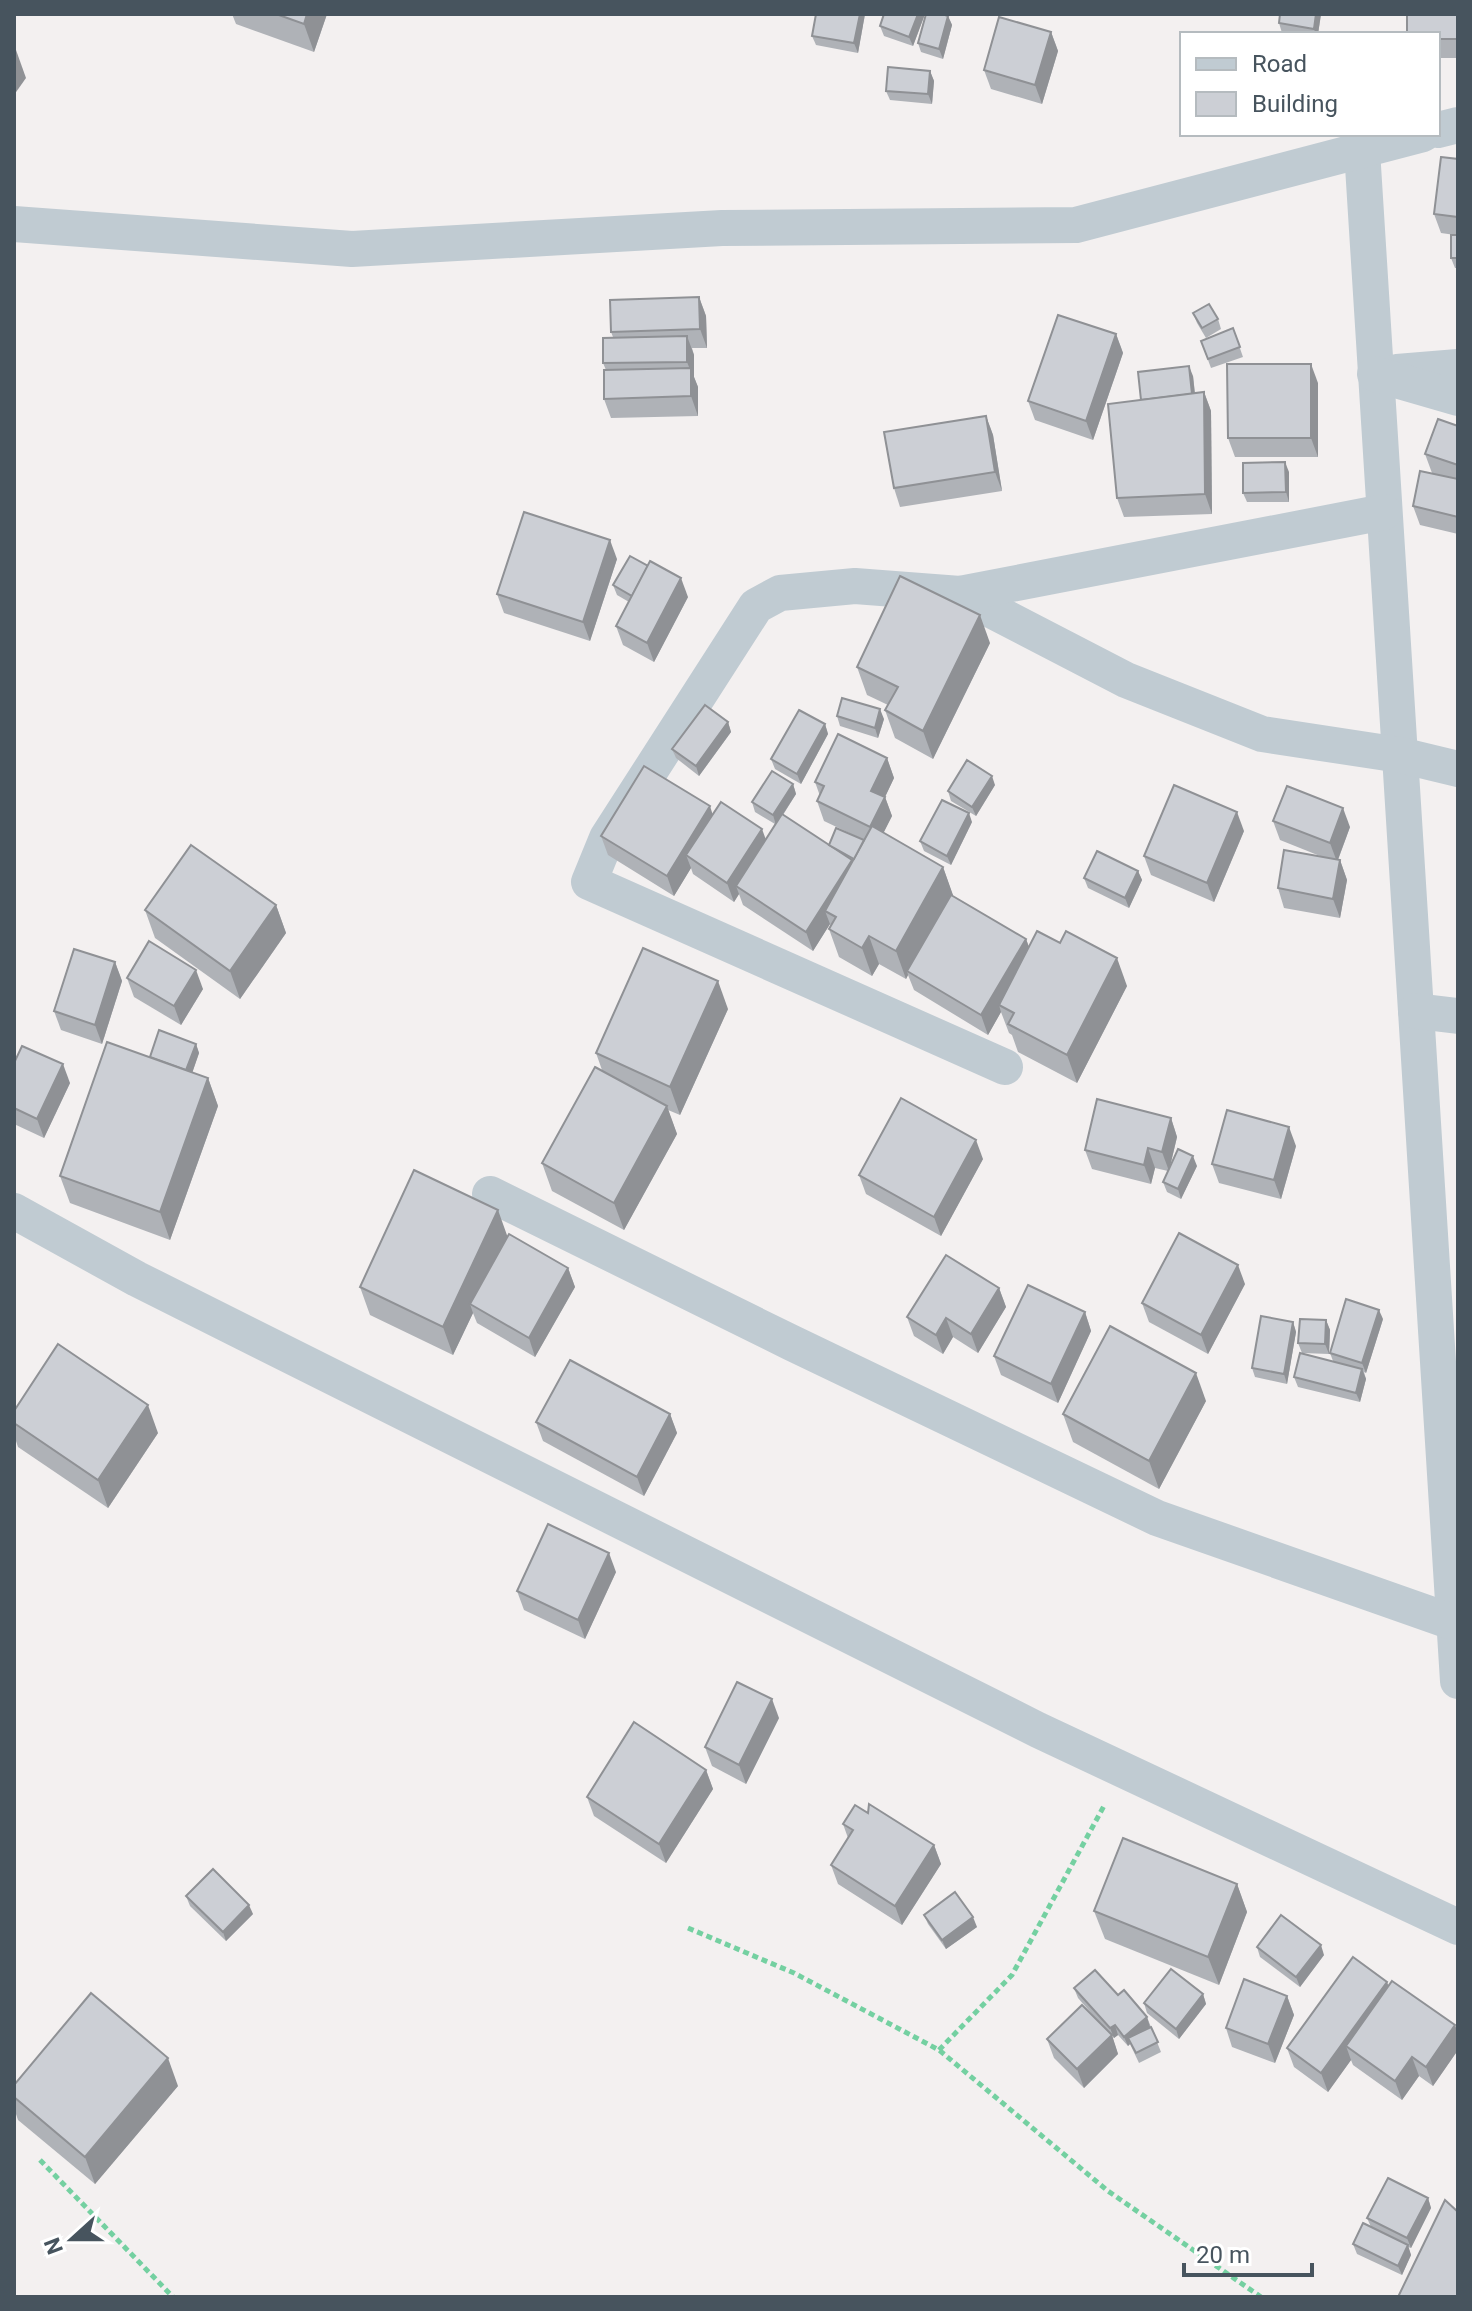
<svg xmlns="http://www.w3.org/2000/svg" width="1472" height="2311" viewBox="0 0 1472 2311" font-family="Roboto,sans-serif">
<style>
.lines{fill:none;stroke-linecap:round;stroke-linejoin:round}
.path{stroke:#74d0a1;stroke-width:5;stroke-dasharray:6 4;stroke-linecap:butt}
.street{stroke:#c0cbd2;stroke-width:36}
.wall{fill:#afb2b7}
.shaded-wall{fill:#8f9195}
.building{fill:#cccfd5;stroke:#8f9195;stroke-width:2}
</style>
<rect width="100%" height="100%" fill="#f3f0f0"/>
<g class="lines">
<!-- path -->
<g class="path">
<path d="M688,1928L794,1973L939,2050L1108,2191L1261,2297"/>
<path d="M939,2050L1012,1975L1105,1804"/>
<path d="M40,2160L173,2297"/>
</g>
<!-- street -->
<g class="street">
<path d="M1438,130L1458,125"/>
<path d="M1362,150L1458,1681"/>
<path d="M14,224L352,249L722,228L1076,225L1423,134"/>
<path d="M1397,372L1458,367"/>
<path d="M1375,374L1458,398"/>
<path d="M960,594L1126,680L1262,734L1400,755L1458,769"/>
<path d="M1416,1011L1458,1016"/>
<path d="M1005,1067L589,882L607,838L756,606L780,593L855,586L960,594L1384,512"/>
<path d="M490,1194L792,1343L1157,1518L1458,1624"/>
<path d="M14,1211L137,1279L1038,1730L1458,1927"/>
</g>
</g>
<!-- wall -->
<g class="wall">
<path d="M232,14H327L314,52L236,24Z"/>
<path d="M865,14L858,53L816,45L812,36Z"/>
<path d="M925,14L913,46L884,36L880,26Z"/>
<path d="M1321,14L1318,34L1282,33L1279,23Z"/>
<path d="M1458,14V58H1438V34Z"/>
<path d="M948,16L952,25L943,59L921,52L918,43Z"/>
<path d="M1051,32L1058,51L1042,104L991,89L984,70Z"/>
<path d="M930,71L934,81L932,104L890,100L886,91Z"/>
<path d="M1458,159V268H1455L1451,258L1455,235L1441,233L1434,214Z"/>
<path d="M699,297L706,316L707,348H692L694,355V377L698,387V416L611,418L604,399L606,370L603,363L613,337L611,332Z"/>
<path d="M1193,313L1218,319L1221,329L1206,338L1197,323Z"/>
<path d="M1233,328L1243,357L1211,368L1201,341Z"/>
<path d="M1116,334L1123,353L1093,440L1035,420L1028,401Z"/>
<path d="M1193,376L1195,393L1204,392L1211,411L1212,514L1124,517L1117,498L1141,400Z"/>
<path d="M1318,383V457H1235L1228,438Z"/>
<path d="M986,416L993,435L1002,491L900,507L894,488Z"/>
<path d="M1458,426V534L1420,525L1413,506L1432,473L1425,454Z"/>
<path d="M1289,472V502H1247L1243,493Z"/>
<path d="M617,559L590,641L504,613L497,594Z"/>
<path d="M613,585L688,597L654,662L623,645L616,626L629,602L617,595Z"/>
<path d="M990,643L933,759L895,738L885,710L888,705L867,695L857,667Z"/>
<path d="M837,716L884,719L878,738L840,726Z"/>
<path d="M728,722L731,732L699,776L676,758L672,749Z"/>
<path d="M825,724L828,734L801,784L775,769L771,759Z"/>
<path d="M887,758L894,778L885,797L892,816L883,833L943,867L953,896L1026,939L1029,947L1127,986L1077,1083L1018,1052L1012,1035L1009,1033L1001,1012L988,1035L914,990L908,975L906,979L879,964L872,976L839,957L829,929L831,926L830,924L813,951L743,905L739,894L734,902L693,874L691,868L674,896L608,855L601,836L713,815L766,839L775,824L755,812L752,802L793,784L796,794L783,815L829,845L864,840L824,821L817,801L820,796L815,782Z"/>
<path d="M995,785L976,816L951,801L948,791Z"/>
<path d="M1273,821L1350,827L1338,860H1340L1347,880L1340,918L1284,908L1278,888L1325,858L1280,840Z"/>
<path d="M972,822L951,865L924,851L920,841Z"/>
<path d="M1244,831L1214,902L1151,875L1144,856Z"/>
<path d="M1138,871L1142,880L1129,908L1088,888L1084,878Z"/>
<path d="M276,905L286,933L240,999L155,938L145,910Z"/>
<path d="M115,962L122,981L102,1044L61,1030L54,1011Z"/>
<path d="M127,978L203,989L181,1025L134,997Z"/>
<path d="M728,1009L680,1115L668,1110L677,1134L624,1230L552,1191L542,1163L602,1070L596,1053Z"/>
<path d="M196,1044L199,1053L192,1073L208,1078L218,1106L170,1240L70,1203L60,1176L150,1057Z"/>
<path d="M14,1063L70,1083L44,1138L14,1124Z"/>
<path d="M1171,1118L1177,1137L1170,1166H1197L1181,1199L1167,1192L1163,1182L1168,1171L1155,1168L1151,1184L1092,1169L1085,1150Z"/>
<path d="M1296,1146L1281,1199L1219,1183L1212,1164Z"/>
<path d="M983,1159L941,1236L866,1194L859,1175Z"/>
<path d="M508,1237L568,1268L575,1287L535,1357L477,1323L473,1313L453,1355L370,1315L360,1287Z"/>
<path d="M1245,1284L1208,1354L1149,1322L1142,1303Z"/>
<path d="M999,1288L1006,1307L978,1353L953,1337L943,1354L914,1336L907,1317Z"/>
<path d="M1085,1312L1091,1331L1058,1403L1001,1375L994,1356Z"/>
<path d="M1383,1319L1366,1373L1364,1372L1366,1379L1360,1402L1298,1387L1294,1377L1333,1361L1330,1353Z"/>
<path d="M1326,1320L1330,1330L1329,1354L1302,1353L1298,1343Z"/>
<path d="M1293,1322L1296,1332L1287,1384L1255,1377L1252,1368Z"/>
<path d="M1206,1401L1159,1489L1073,1442L1063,1414Z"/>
<path d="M14,1411L158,1433L108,1508L18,1447L14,1435Z"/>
<path d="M670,1414L677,1433L644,1496L543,1441L536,1422Z"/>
<path d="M616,1572L585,1639L524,1610L517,1591Z"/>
<path d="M779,1718L746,1784L712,1766L705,1747Z"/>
<path d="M706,1770L713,1789L666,1863L594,1816L587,1797Z"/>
<path d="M868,1813L934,1845L941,1864L902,1925L838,1884L831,1865L848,1838L843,1824Z"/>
<path d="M1237,1884L1247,1912L1219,1985L1105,1939L1094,1911Z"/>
<path d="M186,1896L253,1914L226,1941L190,1906Z"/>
<path d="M924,1915L977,1927L946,1949L928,1924Z"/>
<path d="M1257,1947L1324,1955L1300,1987L1260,1957Z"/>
<path d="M1387,1982L1388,1987L1455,2025L1458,2034V2050L1433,2086L1419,2076L1402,2100L1353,2065L1351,2060L1328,2092L1294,2067L1287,2048Z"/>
<path d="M1074,1988L1118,1995L1147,2017L1161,2052L1139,2063L1130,2044L1128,2046L1118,2035L1114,2038L1112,2036L1118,2054L1084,2088L1054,2058L1047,2039L1108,2032L1078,1998Z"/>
<path d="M1203,1994L1206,2004L1179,2039L1147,2013L1144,2003Z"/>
<path d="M1287,1996L1294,2015L1275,2063L1232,2047L1226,2028Z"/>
<path d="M14,2085L178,2086L95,2184L18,2120L14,2108Z"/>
<path d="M1428,2198L1431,2208L1411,2248L1408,2247L1411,2255L1402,2275L1357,2254L1353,2244L1371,2227L1367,2218Z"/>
</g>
<!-- shaded-wall -->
<g class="shaded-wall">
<path d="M307,14H327L314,52L304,24Z"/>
<path d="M860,14H865L858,53L854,43Z"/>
<path d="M918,14H925L913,46L909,37Z"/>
<path d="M1316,14H1321L1318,34H1316L1314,29Z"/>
<path d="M948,16L952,25L943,59L939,49Z"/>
<path d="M1051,32L1058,51L1042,104L1035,85Z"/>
<path d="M16,50L26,78L14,95V53Z"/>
<path d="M930,71L934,81L932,104L928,94Z"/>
<path d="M699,297L706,316L707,348L700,329Z"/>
<path d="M1116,334L1123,353L1093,440L1086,421Z"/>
<path d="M687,336L694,355V377L698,387V416L691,396V372L687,362Z"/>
<path d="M1311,364L1318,383V457L1311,438Z"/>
<path d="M1189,366L1193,376L1196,406L1192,396Z"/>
<path d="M1204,392L1211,411L1212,514L1205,494Z"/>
<path d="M986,416L993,435L1002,491L995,472Z"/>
<path d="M1285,462L1289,472V502L1286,492Z"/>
<path d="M610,540L617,559L590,641L583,622Z"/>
<path d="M681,578L688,597L654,662L647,643Z"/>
<path d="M980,615L990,643L933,759L923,731Z"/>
<path d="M880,709L884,719L878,738L875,728Z"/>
<path d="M728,722L731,732L699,776L696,766Z"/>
<path d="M825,724L828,734L801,784L797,774Z"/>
<path d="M887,758L894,778L885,797L892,816L877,846L870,827L871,791Z"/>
<path d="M992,776L995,785L976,816L972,807Z"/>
<path d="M793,784L796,794L776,825L773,815Z"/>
<path d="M710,806L716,825L686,855L691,868L674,896L667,876Z"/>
<path d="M1343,808L1350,827L1337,862L1330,843Z"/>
<path d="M1237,812L1244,831L1214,902L1207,883Z"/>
<path d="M969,813L972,822L951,865L947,856Z"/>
<path d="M762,829L769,848L736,886L739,894L734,902L727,883Z"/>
<path d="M852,860L859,879L825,911L830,924L813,951L806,932Z"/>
<path d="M1340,860L1347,880L1340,918L1333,899Z"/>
<path d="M943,867L953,895L909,973L907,971L908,975L906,979L896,951Z"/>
<path d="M1138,871L1142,880L1129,908L1125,898Z"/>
<path d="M276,905L286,933L240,999L230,971Z"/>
<path d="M869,936L879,964L872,976L862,948Z"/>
<path d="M1026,939L1033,958L999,1005L1001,1012L988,1035L981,1015Z"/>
<path d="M1117,958L1127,986L1077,1083L1067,1055Z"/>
<path d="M115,962L122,981L102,1044L95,1025Z"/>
<path d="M196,970L203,989L181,1025L174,1006Z"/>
<path d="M718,981L728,1009L680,1115L670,1087Z"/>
<path d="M196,1044L199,1053L187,1088L183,1078Z"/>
<path d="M63,1064L70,1083L44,1138L37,1119Z"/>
<path d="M208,1078L218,1106L170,1240L160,1212Z"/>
<path d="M667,1106L677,1134L624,1230L614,1203Z"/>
<path d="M1171,1118L1177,1137L1169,1171L1162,1152Z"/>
<path d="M1289,1127L1296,1146L1281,1199L1274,1180Z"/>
<path d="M976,1140L983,1159L941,1236L934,1217Z"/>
<path d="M1148,1148L1155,1168L1151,1184L1144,1165Z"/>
<path d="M1193,1156L1197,1166L1181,1199L1178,1189Z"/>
<path d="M498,1210L508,1238L470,1304L473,1313L453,1355L443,1327Z"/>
<path d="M1238,1265L1245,1284L1208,1354L1201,1335Z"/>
<path d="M568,1268L575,1287L535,1357L529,1338Z"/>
<path d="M999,1288L1006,1307L978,1353L971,1334Z"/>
<path d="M1379,1310L1383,1319L1366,1373L1362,1363Z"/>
<path d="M1085,1312L1091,1331L1058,1403L1051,1384Z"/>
<path d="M946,1318L953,1337L943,1354L936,1335Z"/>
<path d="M1326,1320L1330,1330L1329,1354L1325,1344Z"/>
<path d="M1293,1322L1296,1332L1287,1384L1284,1374Z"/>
<path d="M1362,1369L1366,1379L1360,1402L1356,1393Z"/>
<path d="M1196,1373L1206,1401L1159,1489L1149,1461Z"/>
<path d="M148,1405L158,1433L108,1508L98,1480Z"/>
<path d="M670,1414L677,1433L644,1496L637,1477Z"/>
<path d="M609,1553L616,1572L585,1639L578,1620Z"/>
<path d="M772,1699L779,1718L746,1784L739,1765Z"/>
<path d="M706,1770L713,1789L666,1863L659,1844Z"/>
<path d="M934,1845L941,1864L902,1925L895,1906Z"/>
<path d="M1237,1884L1247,1912L1219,1985L1208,1957Z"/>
<path d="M249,1905L253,1914L226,1941L223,1932Z"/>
<path d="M973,1917L977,1927L946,1949L942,1940Z"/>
<path d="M1321,1945L1324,1955L1300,1987L1296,1977Z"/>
<path d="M1387,1982L1394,2002L1346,2046L1351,2060L1328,2092L1321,2073Z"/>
<path d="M1203,1994L1206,2004L1179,2039L1176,2029Z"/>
<path d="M1287,1996L1294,2015L1275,2063L1268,2044Z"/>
<path d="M1147,2017L1150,2027L1128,2038L1130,2044L1128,2046L1124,2037Z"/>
<path d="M1115,2025L1118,2035L1114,2038L1110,2028Z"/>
<path d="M1455,2025L1458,2034V2050L1433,2086L1426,2067Z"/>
<path d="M1112,2035L1118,2054L1084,2088L1077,2069Z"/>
<path d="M1412,2057L1419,2076L1402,2100L1395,2081Z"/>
<path d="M168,2058L178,2086L95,2184L85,2157Z"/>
<path d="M1428,2198L1431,2208L1411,2248L1407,2238Z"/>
<path d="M1408,2245L1411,2255L1402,2275L1398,2266Z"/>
</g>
<!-- building -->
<g class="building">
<path d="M276,14H307L304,24Z"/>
<path d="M816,14H860L854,43L812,36Z"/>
<path d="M884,14H918L909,37L880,26Z"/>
<path d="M926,14H942L948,16L939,49L918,43Z"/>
<path d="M1280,14H1316L1314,29L1279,23Z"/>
<path d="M1407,14H1458V39H1438V34H1407Z"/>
<path d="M999,17L1051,32L1035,85L984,70Z"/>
<path d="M888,67L930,71L928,94L886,91Z"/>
<path d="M1441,157L1458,159V217L1434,214Z"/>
<rect x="1451" y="235" width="7" height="23"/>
<path d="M699,297L700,329L611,332L610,300Z"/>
<path d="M1209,304L1218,319L1202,328L1193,313Z"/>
<path d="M1058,315L1116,334L1086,421L1028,401Z"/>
<path d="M1233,328L1240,347L1208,359L1201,341Z"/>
<path d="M687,336V362L603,363V338Z"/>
<path d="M1227,364H1311V438H1228Z"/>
<path d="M1189,366L1192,394L1141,400L1138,372Z"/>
<path d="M691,368V396L604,399V370Z"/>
<path d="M1204,392L1205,494L1117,498L1108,404Z"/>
<path d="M986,416L995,472L894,488L884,432Z"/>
<path d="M1438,419L1458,426V465L1425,454Z"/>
<path d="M1285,462L1286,492L1243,493V463Z"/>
<path d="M1420,471L1458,479V517L1413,506Z"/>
<path d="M524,512L610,540L583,622L497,594Z"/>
<path d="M630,556L648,566L632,596L613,585Z"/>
<path d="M650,561L681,578L647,643L616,626Z"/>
<path d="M900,576L980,615L923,731L885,710L898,687L857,667Z"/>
<path d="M842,698L880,709L875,728L837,716Z"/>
<path d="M705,705L728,722L696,766L672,749Z"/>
<path d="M799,710L825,724L797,774L771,759Z"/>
<path d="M838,734L887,758L871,791L885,797L870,827L817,801L824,786L815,782Z"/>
<path d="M967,760L992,776L972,807L948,791Z"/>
<path d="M644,766L710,806L667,876L601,836Z"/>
<path d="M772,771L793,784L773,815L752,802Z"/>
<path d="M1174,785L1237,812L1207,883L1144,856Z"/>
<path d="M1287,786L1343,808L1330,843L1273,821Z"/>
<path d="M942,800L969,813L947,856L920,841Z"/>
<path d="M721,802L762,829L727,883L686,855Z"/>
<path d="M782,814L852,860L806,932L736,886Z"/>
<path d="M872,826L943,867L896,951L869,936L862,948L829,929L836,917L825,911Z"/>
<path d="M836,828L864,840L854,859L829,845Z"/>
<path d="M191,845L276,905L230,971L145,910Z"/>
<path d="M1284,850L1340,860L1333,899L1278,888Z"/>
<path d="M1097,851L1138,871L1125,898L1084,878Z"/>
<path d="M951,895L1026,939L981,1015L907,971Z"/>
<path d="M1037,931L1060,943L1066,931L1117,958L1067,1055L1008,1024L1014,1013L999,1005Z"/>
<path d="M149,941L196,970L174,1006L127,978Z"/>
<path d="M643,948L718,981L670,1087L596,1053Z"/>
<path d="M74,949L115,962L95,1025L54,1011Z"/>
<path d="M159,1030L196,1044L186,1070L150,1057Z"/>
<path d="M107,1042L208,1078L160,1212L60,1176Z"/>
<path d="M22,1046L63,1064L37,1119L14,1108V1063Z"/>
<path d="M595,1067L667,1106L614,1203L542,1163Z"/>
<path d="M901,1098L976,1140L934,1217L859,1175Z"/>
<path d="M1097,1099L1171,1118L1162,1152L1148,1148L1144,1165L1085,1150Z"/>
<path d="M1227,1110L1289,1127L1274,1180L1212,1164Z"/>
<path d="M1178,1149L1193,1156L1178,1189L1163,1182Z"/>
<path d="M414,1170L498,1210L443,1327L360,1287Z"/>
<path d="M1179,1233L1238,1265L1201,1335L1142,1303Z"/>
<path d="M509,1234L568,1268L529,1338L470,1304Z"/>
<path d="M946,1255L999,1288L971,1334L946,1318L936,1335L907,1317Z"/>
<path d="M1028,1285L1085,1312L1051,1384L994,1356Z"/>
<path d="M1346,1299L1379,1310L1362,1363L1330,1353Z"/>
<path d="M1261,1316L1293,1322L1284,1374L1252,1368Z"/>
<path d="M1300,1319L1326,1320L1325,1344L1298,1343Z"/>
<path d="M1110,1326L1196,1373L1149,1461L1063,1414Z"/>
<path d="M58,1344L148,1405L98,1480L14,1423V1411Z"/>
<path d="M1300,1353L1362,1369L1356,1393L1294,1377Z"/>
<path d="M570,1360L670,1414L637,1477L536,1422Z"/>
<path d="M548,1524L609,1553L578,1620L517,1591Z"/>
<path d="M737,1682L772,1699L739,1765L705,1747Z"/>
<path d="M634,1722L706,1770L659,1844L587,1797Z"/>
<path d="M869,1804L934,1845L895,1906L831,1865L853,1830L843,1824L855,1805L868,1813Z"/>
<path d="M1123,1838L1237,1884L1208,1957L1094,1911Z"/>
<path d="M213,1869L249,1905L223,1932L186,1896Z"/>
<path d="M955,1892L973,1917L942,1940L924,1915Z"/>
<path d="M1281,1915L1321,1945L1296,1977L1257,1947Z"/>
<path d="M1353,1957L1387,1982L1321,2073L1287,2048Z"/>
<path d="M1171,1969L1203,1994L1176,2029L1144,2003Z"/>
<path d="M1095,1970L1118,1995L1124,1990L1147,2017L1124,2037L1115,2025L1110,2028L1074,1988Z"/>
<path d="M1244,1979L1287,1996L1268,2044L1226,2028Z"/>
<path d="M1392,1981L1455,2025L1426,2067L1412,2057L1395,2081L1346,2046Z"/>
<path d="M91,1993L168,2058L85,2157L14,2097V2085Z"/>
<path d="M1082,2005L1112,2035L1077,2069L1047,2039Z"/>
<path d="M1151,2027L1158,2042L1136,2053L1128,2038Z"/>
<path d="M1388,2178L1428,2198L1407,2238L1367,2218Z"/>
<path d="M1445,2200L1458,2212V2297H1398Z"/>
<path d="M1363,2223L1408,2245L1398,2266L1353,2244Z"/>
</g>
<!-- border -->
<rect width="1472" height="2311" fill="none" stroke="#47545e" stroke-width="32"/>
<!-- legend -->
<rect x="1180" y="32" width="260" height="104" fill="#ffffff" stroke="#b5bbbf" stroke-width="2"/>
<rect x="1196" y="58" width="40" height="12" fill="#c0cbd2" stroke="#b5bbbf" stroke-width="2"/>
<text x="1252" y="72" font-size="24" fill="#47545e">Road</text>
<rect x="1196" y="92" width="40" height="24" fill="#cccfd5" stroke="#b5bbbf" stroke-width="2"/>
<text x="1252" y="112" font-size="24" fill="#47545e">Building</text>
<!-- north arrow -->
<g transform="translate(72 2239) rotate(249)" stroke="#ffffff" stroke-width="6" paint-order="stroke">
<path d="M0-6L14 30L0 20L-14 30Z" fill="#47545e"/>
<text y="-12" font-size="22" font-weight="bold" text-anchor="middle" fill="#47545e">N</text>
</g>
<!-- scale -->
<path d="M1184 2263v12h128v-12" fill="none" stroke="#47545e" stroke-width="4"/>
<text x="1196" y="2263" font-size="24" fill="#47545e" stroke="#ffffff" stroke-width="6" paint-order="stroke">20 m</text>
</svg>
